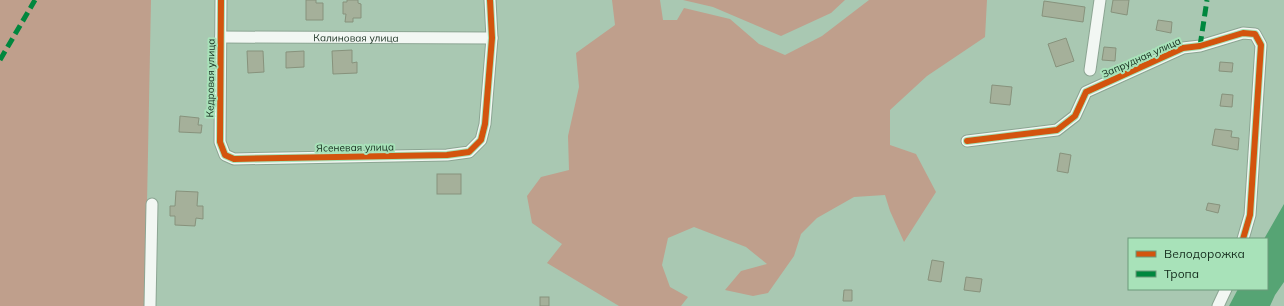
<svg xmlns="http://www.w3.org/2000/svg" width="1284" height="306" viewBox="0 0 1284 306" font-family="Mulish,sans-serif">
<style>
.green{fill:#bf9f8c}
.water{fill:#56a474}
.building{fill:#a5b09a;stroke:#87927c}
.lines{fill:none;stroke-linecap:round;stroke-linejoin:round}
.minor-casing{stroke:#8ca593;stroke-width:13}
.minor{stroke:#f2f7f3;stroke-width:11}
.quiet{stroke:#00873e;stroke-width:5;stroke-dasharray:10 5;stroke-linecap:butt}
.cycleway-casing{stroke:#a8e2b9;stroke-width:8}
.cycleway{stroke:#d3540e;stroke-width:6}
.labels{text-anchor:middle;stroke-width:4;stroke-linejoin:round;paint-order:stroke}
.street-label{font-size:10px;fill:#152c1d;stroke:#a8e2b9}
</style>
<rect width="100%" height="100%" fill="#a9c8b2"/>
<!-- green -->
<g class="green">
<path d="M0,0H151L145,306H0Z"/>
<path d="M612,0H660L663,20H677L684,8L730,19L759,44L785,55L822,36L869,0H987L985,37L927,76L890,110V145L916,154L936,192L904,242L890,211L885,195L854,197L817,218L801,234L794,256L768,293L753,296L725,290L741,271L767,264L746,247L694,227L668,238L662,265L670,287L688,297L681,306H619L547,263L562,244L532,223L527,196L541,177L569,170L568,136L579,87L576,53L615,25Z"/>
<path d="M683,0H845L831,13L781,36L713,7Z"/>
</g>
<!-- water -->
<path class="water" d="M1284,204V282L1275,295L1270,306H1229L1238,289H1267V239H1264Z"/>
<!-- building -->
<g class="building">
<path d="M306,0H316V3H323V20H306Z"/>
<path d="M347,0H358V3L361,4V18H353V22H345L346,14H343V2H347Z"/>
<path d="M1113,0H1129L1127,15L1111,12Z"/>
<path d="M1044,1L1085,7L1083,22L1042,16Z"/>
<path d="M1158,20L1172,22L1171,33L1156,30Z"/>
<path d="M1066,38L1074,61L1056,67L1048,44Z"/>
<path d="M1104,47L1116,48L1115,61L1102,60Z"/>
<path d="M352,50V63L357,62V73L333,74L332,51Z"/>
<path d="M247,51H263L264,72L248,73Z"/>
<path d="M304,51V67L286,68V52Z"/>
<path d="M1220,62L1233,63L1232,72L1219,71Z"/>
<path d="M992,85L1012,87L1010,105L990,103Z"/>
<path d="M1222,94L1233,95L1232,107L1220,106Z"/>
<path d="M180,116L199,118L198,125H202L201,133L179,132Z"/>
<path d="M1215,129L1232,131L1231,137L1239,138L1238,150L1212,145Z"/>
<path d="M1060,153L1071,155L1068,173L1057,171Z"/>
<rect x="437" y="174" width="24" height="20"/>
<path d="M176,191L198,192L197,206H203V219L196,218L195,226L175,225V216H170V206H175Z"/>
<path d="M1208,203L1220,205L1218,213L1206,210Z"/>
<path d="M932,260L944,262L941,282L928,280Z"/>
<path d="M966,277L982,279L980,292L964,290Z"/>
<path d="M844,290H852V301H843Z"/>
<rect x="540" y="297" width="9" height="9"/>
</g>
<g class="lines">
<!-- minor casing -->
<g class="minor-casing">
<g id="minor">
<path d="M221,0L220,142L225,155L234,159L447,155L469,152L481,140L485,124L492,38L490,0"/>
<path id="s1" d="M221,37L492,38"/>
<path d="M1090,70L1100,0"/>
<path d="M967,141L1057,130L1075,116L1086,92L1183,48L1200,46L1243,33L1255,34L1261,45L1250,215L1243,239"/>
<path d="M150,306L152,204"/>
<path d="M1218,306L1226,289"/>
</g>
</g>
<!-- minor -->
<use href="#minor" class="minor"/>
<!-- quiet -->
<g class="quiet">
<path d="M1200,46L1207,0"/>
<path d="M0,60L35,0"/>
</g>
<!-- cycleway casing -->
<g class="cycleway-casing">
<g id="cycleway">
<path d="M221,0L220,142L225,155L234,159L447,155L469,152L481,140L485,124L492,38L490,0"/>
<path d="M967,141L1057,130L1075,116L1086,92L1183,48L1200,46L1243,33L1255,34L1261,45L1250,215L1243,239"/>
</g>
</g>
<!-- cycleway -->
<use href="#cycleway" class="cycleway"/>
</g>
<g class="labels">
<!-- street labels -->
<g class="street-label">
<text dy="4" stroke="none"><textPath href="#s1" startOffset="135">Калиновая улица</textPath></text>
<text transform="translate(1141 57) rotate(-24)" y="4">Запрудная улица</text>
<text transform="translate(210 78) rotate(-89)" y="4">Кедровая улица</text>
<text transform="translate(355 147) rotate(-1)" y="4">Ясеневая улица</text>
</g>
</g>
<!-- legend -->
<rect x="1128" y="238" width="140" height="52" fill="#a8e2b9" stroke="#6d997b"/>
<rect x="1136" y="251" width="20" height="6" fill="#d3540e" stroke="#6d997b"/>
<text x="1164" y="258" font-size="12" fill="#152c1d">Велодорожка</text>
<rect x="1136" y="271" width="20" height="6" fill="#00873e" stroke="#6d997b"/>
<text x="1164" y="278" font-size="12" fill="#152c1d">Тропа</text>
</svg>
